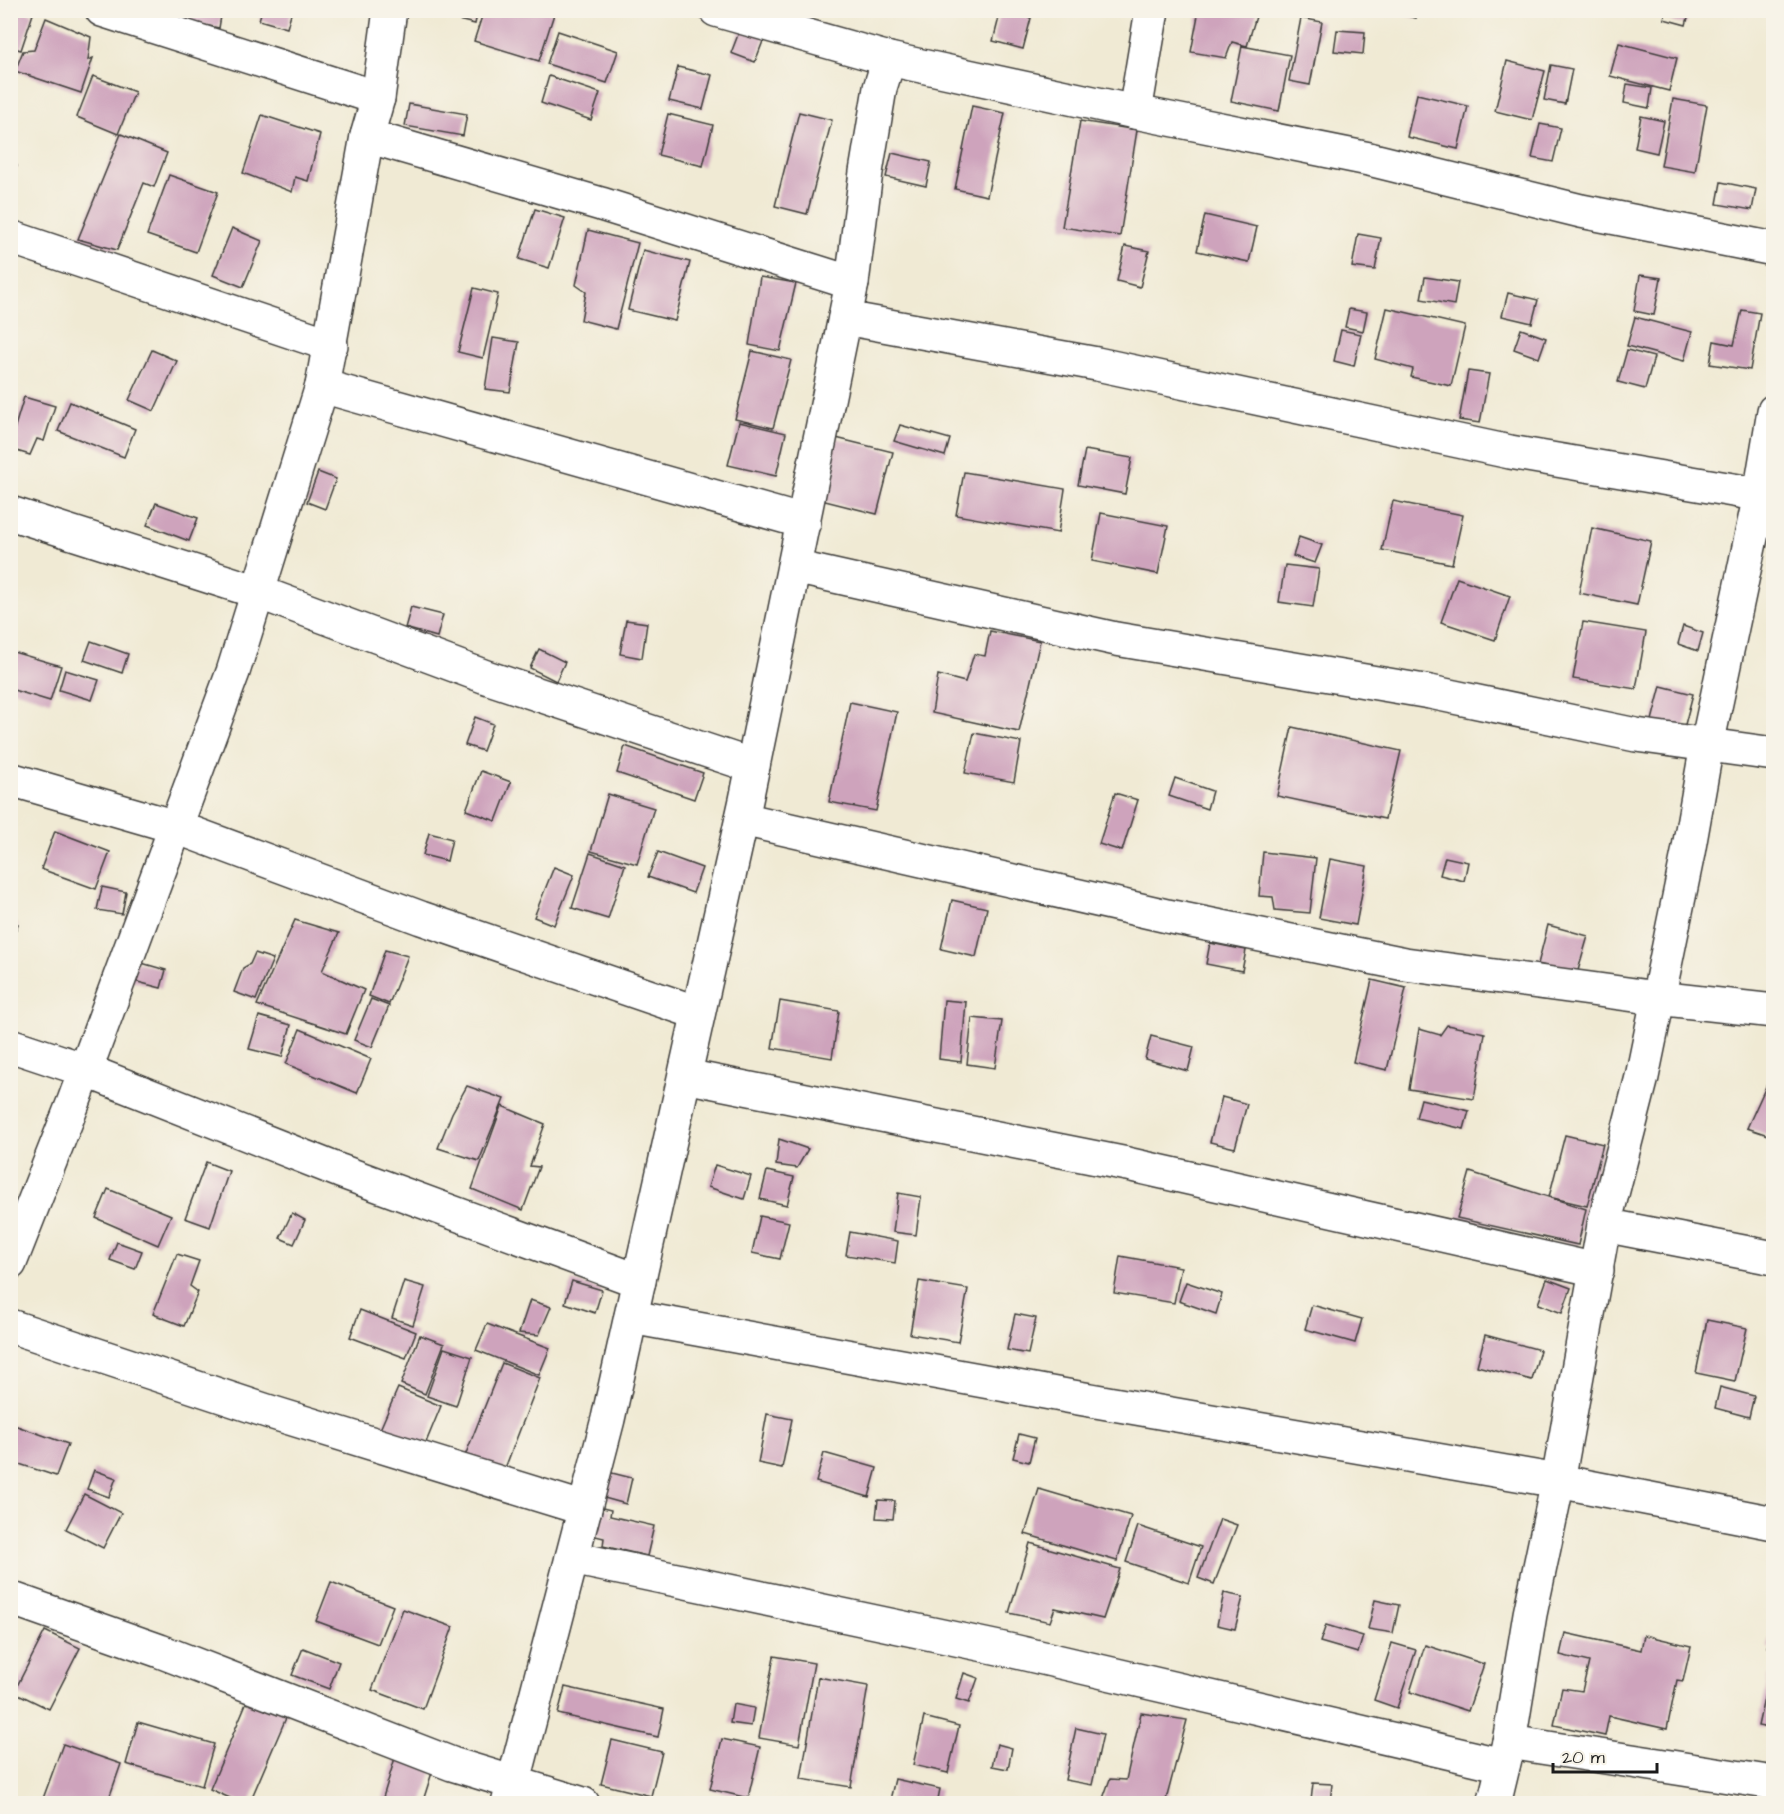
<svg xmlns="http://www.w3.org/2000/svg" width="1784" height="1814" viewBox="0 0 1784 1814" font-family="'Architects Daughter',sans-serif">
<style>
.building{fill:#cea3bc}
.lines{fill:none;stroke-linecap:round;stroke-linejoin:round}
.street-casing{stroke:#3c3b38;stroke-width:36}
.street{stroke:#fff;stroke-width:33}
</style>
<rect width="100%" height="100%" fill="#f7f3e8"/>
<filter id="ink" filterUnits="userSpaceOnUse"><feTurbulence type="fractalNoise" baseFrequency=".0167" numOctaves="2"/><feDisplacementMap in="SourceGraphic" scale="12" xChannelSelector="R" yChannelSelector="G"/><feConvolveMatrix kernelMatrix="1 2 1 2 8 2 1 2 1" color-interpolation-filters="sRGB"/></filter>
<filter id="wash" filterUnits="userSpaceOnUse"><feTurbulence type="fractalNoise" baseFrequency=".008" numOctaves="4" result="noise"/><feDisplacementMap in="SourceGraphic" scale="24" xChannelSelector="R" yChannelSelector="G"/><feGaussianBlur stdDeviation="1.35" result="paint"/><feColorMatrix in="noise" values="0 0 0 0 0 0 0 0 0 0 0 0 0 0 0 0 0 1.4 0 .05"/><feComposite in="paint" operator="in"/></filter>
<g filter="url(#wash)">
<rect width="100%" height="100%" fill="#f0ead4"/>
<g id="blocks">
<!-- building -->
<g class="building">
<path d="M10,10H22L33,14L21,50L10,47Z"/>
<path d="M171,10H222L219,28L169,18Z"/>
<path d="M262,10H292L287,28L259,20Z"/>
<path d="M442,10H478L475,24L441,16Z"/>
<path d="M484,10H542L554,14L539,61L474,41Z"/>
<path d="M1001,10L1031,18L1023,49L993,41Z"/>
<path d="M1199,10H1258L1247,46L1232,42L1226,58L1191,52Z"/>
<path d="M1393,10H1417L1416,18L1392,12Z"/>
<path d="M1666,10H1690L1686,25L1664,19Z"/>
<path d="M46,18L91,37L88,60L93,58L81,93L15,71L23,51L34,50Z"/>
<path d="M1301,18L1322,22L1310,85L1289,81Z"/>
<path d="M741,27L765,36L755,62L731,53Z"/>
<path d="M1337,30L1365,32L1363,54L1334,51Z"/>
<path d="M558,31L618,51L607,83L547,64Z"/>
<path d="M1619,43L1677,58L1669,91L1610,76Z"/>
<path d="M1242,46L1290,55L1279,111L1231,101Z"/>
<path d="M1507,61L1545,71L1532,120L1495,111Z"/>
<path d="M1551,65L1572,69L1565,104L1544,100Z"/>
<path d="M678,67L712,75L703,109L669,101Z"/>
<path d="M93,76L135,92L118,134L77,117Z"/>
<path d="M549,76L600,93L591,120L541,103Z"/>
<path d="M1627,84L1652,88L1649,108L1624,103Z"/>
<path d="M1417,94L1468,106L1458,149L1407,137Z"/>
<path d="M1673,99L1707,105L1695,172L1661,166Z"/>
<path d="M409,104L467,114L463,136L405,126Z"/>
<path d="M972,106L1005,113L987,196L955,189Z"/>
<path d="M799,112L832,120L807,214L775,206Z"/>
<path d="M668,114L713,125L703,166L658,155Z"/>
<path d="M262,115L320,134L308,181L295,177L292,192L243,173Z"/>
<path d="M1641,116L1664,121L1657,153L1635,148Z"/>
<path d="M1080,121L1137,130L1120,236L1062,227Z"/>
<path d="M1540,124L1561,128L1553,162L1532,158Z"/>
<path d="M121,134L167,153L154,187L144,183L117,250L78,239Z"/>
<path d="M892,153L931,162L926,186L886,177Z"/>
<path d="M10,162L17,166L10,179Z"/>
<path d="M169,175L218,192L196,252L147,235Z"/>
<path d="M1721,182L1756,189L1752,210L1717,204Z"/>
<path d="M535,209L565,218L549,268L519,259Z"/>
<path d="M1205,215L1257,227L1249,262L1197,251Z"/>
<path d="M232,228L262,241L243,287L213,275Z"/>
<path d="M588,230L638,243L616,329L581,320L586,292L576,285Z"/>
<path d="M1358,234L1381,238L1375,270L1352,267Z"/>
<path d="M1125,246L1149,251L1140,287L1117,281Z"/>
<path d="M643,250L690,262L675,321L628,310Z"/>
<path d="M1640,275L1661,278L1654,315L1634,311Z"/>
<path d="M760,277L796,283L780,351L749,345Z"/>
<path d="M1425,277L1458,282L1454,305L1421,299Z"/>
<path d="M474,288L498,294L483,358L458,352Z"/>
<path d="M1508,293L1538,300L1532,323L1502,316Z"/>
<path d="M1387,308L1465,326L1451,386L1411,377L1413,369L1375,359Z"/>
<path d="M1349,309L1367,312L1363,331L1345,327Z"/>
<path d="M1742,310L1760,313L1750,370L1710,364L1714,341L1734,345Z"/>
<path d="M1635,317L1692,332L1684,361L1627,346Z"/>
<path d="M1521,329L1546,338L1539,358L1514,349Z"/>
<path d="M1341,330L1361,334L1354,366L1334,361Z"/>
<path d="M493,338L519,342L510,392L485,389Z"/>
<path d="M152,350L177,361L154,411L129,400Z"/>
<path d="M1627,350L1654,357L1645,389L1618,382Z"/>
<path d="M752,351L791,360L773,428L735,419Z"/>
<path d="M1468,371L1489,374L1480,423L1459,420Z"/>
<path d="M24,397L55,406L44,441L37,439L30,455L10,449V443Z"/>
<path d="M70,402L135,429L124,457L58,431Z"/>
<path d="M739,422L786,433L776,476L728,465Z"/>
<path d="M900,425L950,439L945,456L894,441Z"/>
<path d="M836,438L893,452L877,514L821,500Z"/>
<path d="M1085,450L1132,458L1125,494L1078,485Z"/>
<path d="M318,472L336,479L325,509L307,502Z"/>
<path d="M964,472L1065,489L1058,533L956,515Z"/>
<path d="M1393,501L1463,515L1452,564L1382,550Z"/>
<path d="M156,503L198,518L189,541L147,525Z"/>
<path d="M1101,513L1168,526L1158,574L1092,561Z"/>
<path d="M1592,528L1651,541L1637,605L1579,593Z"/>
<path d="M1299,537L1322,545L1315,563L1293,556Z"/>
<path d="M1285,565L1319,569L1313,607L1279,602Z"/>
<path d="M1457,578L1510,596L1495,640L1441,622Z"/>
<path d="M411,607L443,615L437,637L405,628Z"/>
<path d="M626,620L647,623L642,658L620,654Z"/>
<path d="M1583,622L1646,632L1636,689L1573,679Z"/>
<path d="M1683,626L1703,633L1698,651L1678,644Z"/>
<path d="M990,631L1040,641L1019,732L932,713L938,675L965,682L974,654L985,656Z"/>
<path d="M91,641L128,654L122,673L84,660Z"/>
<path d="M539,649L565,662L556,681L530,668Z"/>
<path d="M10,651L61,666L50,701L10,689Z"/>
<path d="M65,670L99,680L92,700L59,690Z"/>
<path d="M1661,686L1693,694L1682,736L1650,728Z"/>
<path d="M850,702L897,712L876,811L829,802Z"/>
<path d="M475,717L493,724L483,751L465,745Z"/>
<path d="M1292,727L1401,751L1385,819L1277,796Z"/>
<path d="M974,733L1021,742L1014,782L965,773Z"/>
<path d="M625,746L703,773L694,799L617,773Z"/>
<path d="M481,771L511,782L496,821L466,810Z"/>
<path d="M1175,778L1212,791L1207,809L1169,796Z"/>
<path d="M1115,793L1138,800L1122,851L1099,844Z"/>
<path d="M608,794L654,808L637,864L591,851Z"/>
<path d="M55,831L110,852L96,889L41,869Z"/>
<path d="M429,833L452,839L447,861L423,855Z"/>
<path d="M658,852L702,868L693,893L648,877Z"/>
<path d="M1263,852L1316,858L1310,913L1275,910L1273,897L1259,896Z"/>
<path d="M590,853L625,865L608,919L572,908Z"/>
<path d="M1445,857L1468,862L1464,881L1440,875Z"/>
<path d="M1330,859L1367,866L1356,925L1319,918Z"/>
<path d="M554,867L574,875L554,925L534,917Z"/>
<path d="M102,887L126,892L122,914L97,910Z"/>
<path d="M952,900L987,908L976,957L941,949Z"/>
<path d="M295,920L339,933L322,971L364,990L346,1034L257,1005Z"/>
<path d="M10,922L18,924L11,942H10Z"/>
<path d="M1548,925L1588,936L1577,974L1538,964Z"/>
<path d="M1210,943L1246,950L1242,971L1206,964Z"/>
<path d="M385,950L408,956L389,1004L369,996Z"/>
<path d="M255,953L273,959L256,1000L234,992L243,968L250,964Z"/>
<path d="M131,960L166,970L161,988L126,979Z"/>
<path d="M1372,980L1406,988L1387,1070L1353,1062Z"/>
<path d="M371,999L389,1006L372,1047L354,1040Z"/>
<path d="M944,1000L966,1002L961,1062L939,1059Z"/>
<path d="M780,1001L839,1011L832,1058L772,1048Z"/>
<path d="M259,1016L291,1025L282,1057L249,1049Z"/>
<path d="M972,1018L1002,1021L995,1068L967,1064Z"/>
<path d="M1447,1025L1485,1033L1474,1099L1409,1089L1419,1029L1440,1035Z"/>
<path d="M300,1029L371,1059L357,1093L286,1064Z"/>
<path d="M1151,1036L1194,1047L1188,1071L1145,1059Z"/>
<path d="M1774,1069V1137L1747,1128Z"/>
<path d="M467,1086L504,1099L479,1161L438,1148L452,1113Z"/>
<path d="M1222,1097L1247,1104L1235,1148L1210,1142Z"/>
<path d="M1421,1099L1469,1111L1464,1129L1416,1118Z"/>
<path d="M502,1106L545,1124L530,1166L539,1167L523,1210L472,1189Z"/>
<path d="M1565,1135L1603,1144L1587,1206L1549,1197Z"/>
<path d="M779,1139L808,1149L797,1168L776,1165Z"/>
<path d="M206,1162L229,1171L210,1227L185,1218Z"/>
<path d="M715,1165L751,1176L744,1199L708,1187Z"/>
<path d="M767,1171L794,1177L787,1205L760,1199Z"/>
<path d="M1470,1172L1586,1209L1578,1245L1457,1218Z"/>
<path d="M108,1189L171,1215L158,1245L96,1218Z"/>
<path d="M898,1193L921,1197L916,1235L893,1232Z"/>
<path d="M292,1213L305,1220L294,1244L280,1238Z"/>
<path d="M760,1216L789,1222L780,1259L752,1253Z"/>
<path d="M850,1232L898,1241L895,1263L846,1255Z"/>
<path d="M117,1242L142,1251L135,1269L110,1260Z"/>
<path d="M177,1254L199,1261L190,1286L198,1292L184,1326L153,1314Z"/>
<path d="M1120,1256L1181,1267L1174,1303L1114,1293Z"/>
<path d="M1547,1279L1571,1288L1562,1313L1538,1304Z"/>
<path d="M404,1281L425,1287L413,1325L392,1318Z"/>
<path d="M572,1281L602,1290L595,1313L565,1303Z"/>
<path d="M919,1281L968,1289L958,1342L910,1334Z"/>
<path d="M1186,1282L1222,1294L1216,1314L1179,1301Z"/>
<path d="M530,1300L551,1307L539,1335L519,1333Z"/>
<path d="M1312,1305L1362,1319L1355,1343L1305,1329Z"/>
<path d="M360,1310L416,1332L406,1358L350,1337Z"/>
<path d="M1015,1314L1036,1318L1028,1354L1007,1350Z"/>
<path d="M1707,1320L1747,1328L1735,1381L1696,1373Z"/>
<path d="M487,1324L550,1348L539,1375L476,1350Z"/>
<path d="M420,1335L444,1344L425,1394L401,1384Z"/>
<path d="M1485,1335L1540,1350L1532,1380L1477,1366Z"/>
<path d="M444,1348L472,1357L456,1406L427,1396Z"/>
<path d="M502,1363L540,1378L502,1476L463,1461Z"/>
<path d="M1720,1387L1754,1396L1749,1417L1715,1408Z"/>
<path d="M398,1388L441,1406L422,1452L378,1434Z"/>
<path d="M767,1414L792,1419L782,1468L758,1463Z"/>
<path d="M14,1425L68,1444L56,1476L10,1461V1434Z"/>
<path d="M1019,1434L1035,1438L1029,1462L1013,1458Z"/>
<path d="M824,1453L877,1468L869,1497L816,1482Z"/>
<path d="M94,1470L116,1478L109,1497L87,1489Z"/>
<path d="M604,1471L632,1478L626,1504L597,1496Z"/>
<path d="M1039,1489L1131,1516L1117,1561L1025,1534Z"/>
<path d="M84,1494L121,1513L103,1548L66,1529Z"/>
<path d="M878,1500L895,1501L893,1519L876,1518Z"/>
<path d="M590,1505L611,1510L610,1516L654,1526L647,1556L603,1546L604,1538L583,1533Z"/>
<path d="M1220,1519L1237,1525L1214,1584L1198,1578Z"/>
<path d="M1138,1526L1201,1547L1189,1583L1126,1562Z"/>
<path d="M1030,1543L1120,1569L1103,1619L1055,1608L1050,1622L1009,1613Z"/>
<path d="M331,1582L393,1606L378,1644L316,1621Z"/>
<path d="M1224,1593L1243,1597L1235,1629L1217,1625Z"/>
<path d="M1375,1600L1399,1605L1393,1633L1368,1629Z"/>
<path d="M403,1609L453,1627L423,1709L372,1690Z"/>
<path d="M1326,1625L1363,1636L1358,1653L1320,1642Z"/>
<path d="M1773,1625H1774V1649L1767,1647Z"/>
<path d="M45,1631L80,1648L49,1709L14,1692Z"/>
<path d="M1565,1633L1641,1650L1644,1635L1691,1646L1683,1681L1677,1680L1667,1729L1609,1716L1605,1736L1554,1725L1562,1688L1582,1691L1589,1662L1560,1655Z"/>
<path d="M1392,1643L1416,1650L1397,1708L1374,1700Z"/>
<path d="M1425,1645L1484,1664L1468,1711L1410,1692Z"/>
<path d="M303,1648L339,1662L329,1689L292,1675Z"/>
<path d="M774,1656L814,1663L799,1745L759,1738Z"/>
<path d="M964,1673L978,1678L969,1703L956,1699Z"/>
<path d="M1769,1676L1774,1677V1729L1758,1726Z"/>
<path d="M818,1677L868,1686L851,1787L801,1779Z"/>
<path d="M565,1687L664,1709L658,1737L558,1714Z"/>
<path d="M250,1694L289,1711L249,1804H243L210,1789Z"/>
<path d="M733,1704L754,1708L751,1726L730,1723Z"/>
<path d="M1141,1713L1187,1720L1165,1804H1101L1110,1779L1126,1780Z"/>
<path d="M924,1717L959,1726L948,1773L913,1765Z"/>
<path d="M138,1722L214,1744L202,1786L126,1764Z"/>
<path d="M1076,1728L1103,1734L1092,1785L1065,1780Z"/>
<path d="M722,1739L760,1747L748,1798L710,1789Z"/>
<path d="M612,1740L662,1752L651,1796L601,1784Z"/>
<path d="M63,1744L121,1764L107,1804H41Z"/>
<path d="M997,1744L1012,1748L1008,1769L992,1766Z"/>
<path d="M398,1748L436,1760L422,1804H381Z"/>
<path d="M895,1779L940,1789L937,1804H889Z"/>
<path d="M1313,1783L1332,1784L1330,1803L1311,1801Z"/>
</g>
</g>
</g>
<g filter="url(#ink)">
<use href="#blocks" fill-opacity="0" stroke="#3c3b38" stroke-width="1.5"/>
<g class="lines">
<!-- street casing -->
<g class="street-casing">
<g id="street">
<path d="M102,10L378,98"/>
<path d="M716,10L889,59L1135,112L1369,159L1581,211L1774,249"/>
<path d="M1135,112L1152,10"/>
<path d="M367,136L601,204L852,283"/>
<path d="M10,237L331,345"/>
<path d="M845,318L1097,364L1510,452L1774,497"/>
<path d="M322,386L804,522"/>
<path d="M10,513L258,592L486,677L753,766"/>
<path d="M794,567L1116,639L1430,692L1636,735L1774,754"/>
<path d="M10,779L176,827L421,918L698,1013"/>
<path d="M742,819L1167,916L1405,964L1657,998L1774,1011"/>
<path d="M10,1045L85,1070L340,1171L639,1281"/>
<path d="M685,1076L1127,1164L1597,1270"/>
<path d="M1604,1225L1774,1258"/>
<path d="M10,1263L74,1101L233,672L322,386L367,136L378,98L390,10"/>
<path d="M631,1317L1067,1396L1558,1481L1774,1523"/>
<path d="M10,1326L267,1411L585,1509"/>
<path d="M572,1558L1013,1651L1503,1765"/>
<path d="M10,1598L160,1651L452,1764L583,1804"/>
<path d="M1509,1742L1774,1783"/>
<path d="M508,1804L608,1419L746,800L852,283L866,172L880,88L889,59"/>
<path d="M1494,1804L1509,1742L1530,1614L1558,1481L1604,1225L1642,1077L1688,853L1707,745L1760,495L1774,411"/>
</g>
</g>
<!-- street -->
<use href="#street" class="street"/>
</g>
</g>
<!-- margin -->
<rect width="1784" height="1814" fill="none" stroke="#f7f3e8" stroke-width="36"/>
<!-- scale -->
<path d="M1553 1763v9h104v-9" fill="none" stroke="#1c1c1c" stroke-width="3"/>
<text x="1562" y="1763" font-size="18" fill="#1c1c1c" stroke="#f7f3e8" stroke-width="4.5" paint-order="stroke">20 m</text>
</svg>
